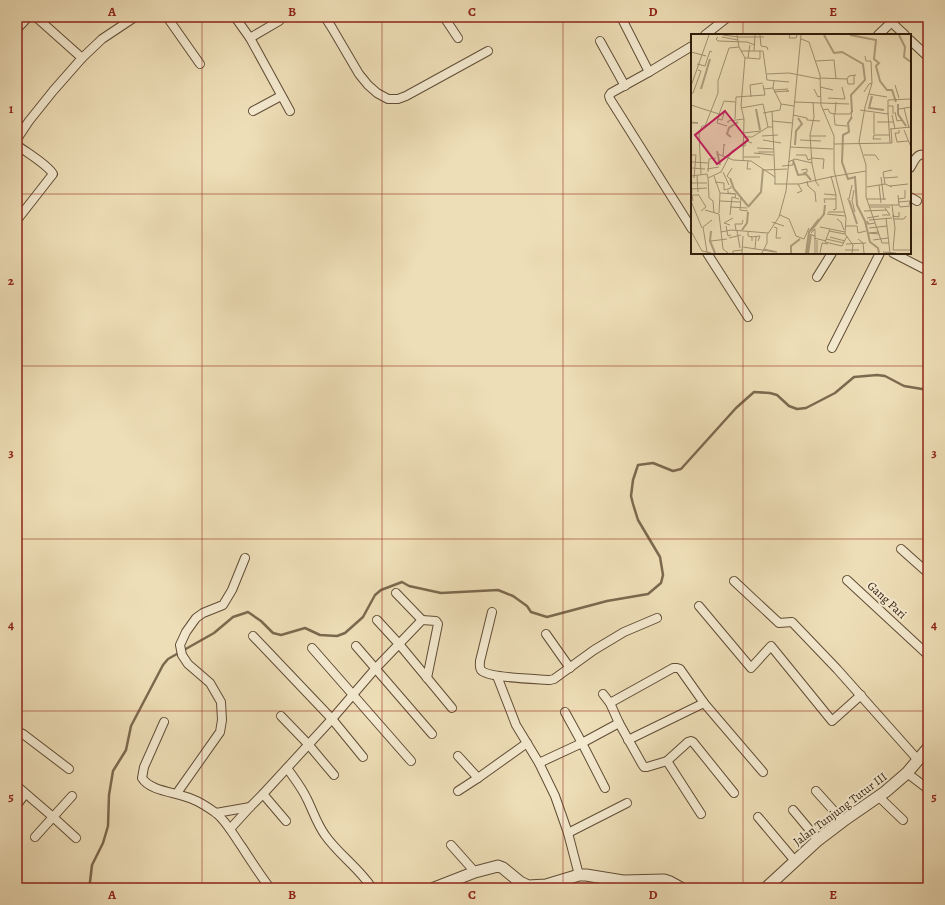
<svg xmlns="http://www.w3.org/2000/svg" width="945" height="905" viewBox="0 0 945 905" font-family="Alegreya,serif">
<style>
.lines{fill:none;stroke-linecap:round;stroke-linejoin:round}
.stream{stroke:#7c694e;stroke-width:2.5}
.minor-casing{stroke:#604d35;stroke-width:10}
.tertiary-casing{stroke:#604d35;stroke-width:13}
.minor{stroke:#f4ead0;stroke-width:8}
.tertiary{stroke:#f4ead0;stroke-width:11}
.grid{fill:none;stroke:#8f2418;stroke-width:1;stroke-opacity:0.55}
.labels{text-anchor:middle;stroke-width:4;stroke-linejoin:round;paint-order:stroke}
.street-label{font-size:12px;fill:#311d0a;stroke:#f4ead0}
.inset-river{fill:none;stroke:#ae9c7c;stroke-width:2}
.inset-road{fill:none;stroke:#a29172;stroke-width:1}
.view{fill:#c2185b;fill-opacity:0.15;stroke:#c2185b;stroke-width:2}
.inset-edge{fill:none;stroke:#311d0a;stroke-width:2}
.neatline{fill:none;stroke:#8f2418;stroke-width:1.5}
.grid-label{font-size:13px;text-anchor:middle;font-weight:bold;fill:#8f2418}
</style>
<rect width="100%" height="100%" fill="#eedeb7"/>
<filter id="stains"><feTurbulence type="fractalNoise" baseFrequency=".005" numOctaves="4"/><feColorMatrix values="0 0 0 0 .2 0 0 0 0 .09 0 0 0 0 .02 0 0 0 .5 -.17"/></filter>
<radialGradient id="worn" r=".72"><stop offset=".6" stop-color="#630" stop-opacity="0"/><stop offset="1" stop-color="#630" stop-opacity=".3"/></radialGradient>
<g class="lines">
<!-- stream -->
<path class="stream" d="M87,888L90,882L92,865L103,843L108,826L109,795L113,771L126,750L131,726L163,665L168,659L214,633L233,617L248,612L261,621L273,633L281,635L305,628L320,635L337,636L345,633L363,617L375,595L381,590L402,582L409,586L441,593L498,590L513,596L527,606L531,612L547,617L607,601L648,594L661,583L663,575L660,557L638,520L633,504L631,496L633,480L638,465L653,463L673,471L681,469L736,408L754,392L770,393L777,395L789,406L797,409L806,408L835,393L854,377L877,375L885,376L904,386L928,390"/>
<!-- minor casing -->
<g class="minor-casing">
<g id="minor">
<path d="M36,17L82,58"/>
<path d="M167,17L200,64"/>
<path d="M235,17L250,38L290,111"/>
<path d="M325,17L332,28L359,74L368,85L377,93L388,99H398L406,96L488,51"/>
<path d="M444,17L458,38"/>
<path d="M621,17L649,72"/>
<path d="M888,17L891,22L905,35"/>
<path d="M17,29L28,17"/>
<path d="M705,35L728,17"/>
<path d="M878,35L897,17"/>
<path d="M250,38L279,21L282,17"/>
<path d="M910,40L926,55"/>
<path d="M600,41L625,86"/>
<path d="M692,46L649,72L611,93L609,96L610,99L692,229"/>
<path d="M253,111L281,96"/>
<path d="M17,139L29,121L53,91L82,58L102,39L135,17"/>
<path d="M17,145C27,153 47,164 53,174L17,220"/>
<path d="M910,168C915,160 917,151 928,156"/>
<path d="M910,197L917,201"/>
<path d="M707,253L748,317"/>
<path d="M893,253L928,271"/>
<path d="M817,277L832,253"/>
<path d="M832,348L880,253"/>
<path d="M901,549L928,573"/>
<path d="M847,580L928,655"/>
<path d="M734,581L779,623L792,622L837,669L918,760"/>
<path d="M396,593L422,620"/>
<path d="M699,606L751,668L771,646L832,721L861,695"/>
<path d="M492,612L480,661C480,664 479,667 481,670C487,678 538,679 550,680L554,679L594,650L624,632L657,618"/>
<path d="M377,620L399,644L452,708"/>
<path d="M546,634L570,668"/>
<path d="M253,636L332,719L363,757"/>
<path d="M356,646L432,734"/>
<path d="M312,648L411,761"/>
<path d="M497,676L516,725L539,763L555,796L568,833L579,875"/>
<path d="M603,694L610,703L619,723L642,764L644,767H647L667,761L701,814"/>
<path d="M610,703L673,668H677L680,669L704,703L763,772"/>
<path d="M565,712L582,743L605,788"/>
<path d="M281,716L308,744L334,775"/>
<path d="M164,722L144,767L142,778C151,792 177,792 192,799C200,802 209,808 216,813C227,822 234,836 242,847C251,861 260,875 270,888"/>
<path d="M17,731L23,734L69,769"/>
<path d="M628,740L704,703"/>
<path d="M458,756L478,778"/>
<path d="M667,761L688,742L691,741L693,742L734,793"/>
<path d="M539,763L582,743L619,723"/>
<path d="M287,768C294,778 302,788 307,799C313,811 317,824 325,835C338,854 359,868 372,888"/>
<path d="M907,773L928,789"/>
<path d="M17,786L53,817L76,838"/>
<path d="M458,791L478,778L527,743"/>
<path d="M816,791L843,821"/>
<path d="M177,793L220,732L222,720L221,702L210,683L188,664L182,655L180,645L186,632L196,618L203,613L223,605L232,590L245,558"/>
<path d="M263,794L286,821"/>
<path d="M878,796L903,820"/>
<path d="M17,805L25,794"/>
<path d="M793,810L818,840"/>
<path d="M216,813L250,807"/>
<path d="M758,817L795,861"/>
<path d="M230,829L250,807L263,794L332,719L375,669L422,620L436,621L438,624L427,678"/>
<path d="M568,833L627,803"/>
<path d="M35,837L72,796"/>
<path d="M451,845L475,872"/>
</g>
</g>
<!-- tertiary casing -->
<g class="tertiary-casing">
<g id="tertiary">
<path d="M434,888L475,872L498,866L503,868L520,882L528,886L546,885L579,875H586L623,881L664,880L670,882L681,888"/>
<path d="M766,888L818,840L843,821L885,792L907,773L928,748"/>
</g>
</g>
<!-- minor -->
<use href="#minor" class="minor"/>
<!-- tertiary -->
<use href="#tertiary" class="tertiary"/>
</g>
<!-- grid -->
<path class="grid" d="M202,17V888M382,17V888M563,17V888M743,17V35M17,194H692M910,194H928M743,253V888M17,366H928M17,539H928M17,711H928"/>
<g class="labels">
<!-- street labels -->
<g class="street-label">
<text transform="translate(887 600) rotate(43)" y="4">Gang Pari</text>
<text transform="translate(840 809) rotate(-37)" y="4">Jalan Tunjung Tutur III</text>
</g>
</g>
<!-- overview -->
<g transform="translate(691 34)">
<rect width="220" height="220" fill="#eedeb7"/>
<path class="inset-river" d="M133,1L143,19L151,18L172,30L174,46L160,61L161,78M159,1L185,6L183,25L188,29L185,32L189,47L196,56H201L205,68M208,1L214,13L213,23L220,28M10,55L19,25M181,62L178,74L193,76M207,70V80L215,92M65,75L69,96M161,83L157,89L158,98L152,101L151,128L157,145L164,143L166,171L174,187L179,208L187,214L188,219M40,103L36,100L38,94L47,88M104,111L105,97L111,90L107,84M26,117L29,131M102,126L107,141L115,140L120,146M39,144L43,155L57,172M158,166L166,190M57,173L70,158L72,135M51,196L56,189L57,178M20,197L19,207L24,219M120,197L133,180L134,171M100,219V212L109,205M115,219L118,198L128,185M117,219L120,200"/>
<path class="inset-road" d="M32,1L47,3M46,1L48,13L54,24L50,72L53,85L52,127M69,1L70,12L76,13L77,16M99,1L98,4H105L106,1M27,3L25,5L27,7L56,8L64,11M31,3L47,6M47,3H73M110,5L118,8L129,41L130,71L143,102V136L155,184L154,200L162,211L161,219M50,17H58L59,11M63,17L64,1M0,18L15,22M174,22L175,27H180L181,49L174,73L168,108L175,131V163L191,209H198M54,24H57L58,17H72L76,46M57,24L69,25V17M125,27L143,26L145,45M6,30L14,32L19,17L21,18M76,40L98,39L129,45M129,44L156,45L158,42L165,41M156,45L157,50H163V41M76,46L98,48M59,51L72,49M59,51L60,63M204,51L208,64M0,52L18,1M129,53L142,56M82,54L90,70M73,55L82,54L83,47M123,55L127,63L130,62M83,56L97,55M83,58L96,57H98H95M173,58L178,50L181,49M0,59H2L10,37L7,36M178,60L196,63M137,64L154,65L151,53M103,68L158,70M122,68L123,83L119,101L121,130L125,148L128,152M0,71L28,80M197,72H202V80M50,74L72,70L77,93H82M213,74L218,94M208,75L220,73M132,76L137,75L139,79L144,80H159L161,77L160,84M169,76L197,80V66L219,65M81,77L84,143M204,78L206,87L211,86M72,79L89,76L90,70L103,72M197,79L199,109M143,80L144,91L156,92M144,80L145,68M102,81L116,84V86L129,87M201,81L204,95M27,85L31,86L34,76M44,85L45,63L74,61L72,51M81,87L101,89M0,88L7,89H0M186,88H203M37,89V87L53,85M36,92L26,89L28,80L33,67L44,68M199,95L220,93M200,95L201,109M208,96V99H204L206,108L217,107M213,96L220,113M52,99L70,97M183,100V79M71,102L87,101M119,102H135M52,103H61L77,93M190,105H182L183,101H198M72,106L90,109M109,106L130,107M143,110L201,109M50,112H54L55,107L61,109M99,113L142,115M66,114L83,115M67,118H82M63,119L82,121M27,120L42,126L60,127L84,143V150M0,121H5L3,144M105,121H115L117,126L120,125M173,121H184L188,126M32,122L33,110L34,112M52,123H69M121,124L133,125L132,135M57,127L56,135H60M1,128L17,129M97,128L104,125L121,129M91,132L102,131V128M1,134L14,135M16,135L28,133M73,136L96,135M110,136L116,135V138L112,139M17,138L18,125L25,124M32,138L38,151M10,140L8,100L11,92H14L27,59V47L38,14L48,13M0,142L16,140L17,144M6,142L7,158M23,142L29,159L28,179M140,142L145,161M145,142L175,137M190,143L193,166M17,144L30,138L41,117L50,112M17,144L18,164L22,167L23,179M38,144L36,142L41,134M193,144L207,143M0,147L1,159M116,147L117,152L124,158L125,168M24,148L33,149V156L40,154V152M0,149H16M83,150H108L144,142M194,150L192,138L201,136M188,151L190,169M199,152L217,150M176,153L194,150L201,153M0,155L16,154M37,156V159L45,160L44,164M163,156L161,167L164,178M29,159L44,160M106,159L111,157L107,150M7,160L15,173L10,177M133,160L145,161V175L142,176M50,163L49,176L57,177M156,165H158L161,151M176,165H195M207,165L214,164V156M0,167L11,194M2,167L1,161H7M29,167L49,168M207,168L219,167L218,171M134,169L133,165H145M178,171H208L207,161M201,171L204,194L202,216M208,171L209,173L220,172M39,173L56,174M178,173H199M14,176L28,180L32,215L37,219M173,177L196,176M137,178H154M136,180L154,182M39,181L41,163L48,165M89,181L98,185L105,202L113,205L118,194M191,181H199L194,174M201,182L208,183V178M176,184L188,182M195,184L199,219M146,185L150,188L153,196M202,185H213L215,182M178,186L201,184M81,188L93,192M178,190L176,187V190H178L184,189M39,191L33,189L42,184M35,192L37,202L40,201M154,192H166L167,199L175,197M83,193L86,194L85,204H90M129,193L154,198M178,194L196,192M139,195L134,208L151,212L156,202M45,196L44,190H51L52,186M0,197L11,217L20,219M46,197L49,214M138,197L154,200M30,198L40,196L77,199M57,198V202L61,203V207M188,198L178,199L188,200M120,199L124,195V202M121,201L124,202V219M60,203L69,202L67,207M139,203L154,207M38,204L50,201M123,204L135,207M135,205L153,209M167,205L172,209L173,219M126,206V219M182,206L197,204M20,207L36,205M155,210L175,209M52,213L84,218M64,215L65,203M73,215L86,218M154,216H168M202,216H220M16,218L12,193L21,186M192,218L205,219M42,219V217L52,216M51,219L52,202M71,219L76,209V201L88,183L95,157L110,1M129,219L131,209L137,210"/>
<path class="view" d="M34,77L57,106L26,130L4,101Z"/>
<rect width="220" height="220" class="inset-edge"/>
</g>
<!-- margin -->
<rect width="945" height="905" fill="none" stroke="#eedeb7" stroke-width="44"/>
<rect x="22" y="22" width="901" height="861" class="neatline"/>
<g class="grid-label">
<text x="112" y="16">A</text>
<text x="292" y="16">B</text>
<text x="472" y="16">C</text>
<text x="653" y="16">D</text>
<text x="833" y="16">E</text>
<text x="11" y="113">1</text>
<text x="934" y="113">1</text>
<text x="11" y="285">2</text>
<text x="934" y="285">2</text>
<text x="11" y="457">3</text>
<text x="934" y="457">3</text>
<text x="11" y="629">4</text>
<text x="934" y="629">4</text>
<text x="11" y="801">5</text>
<text x="934" y="801">5</text>
<text x="112" y="899">A</text>
<text x="292" y="899">B</text>
<text x="472" y="899">C</text>
<text x="653" y="899">D</text>
<text x="833" y="899">E</text>
</g>
<rect width="100%" height="100%" filter="url(#stains)"/>
<rect width="100%" height="100%" fill="url(#worn)"/>
</svg>
